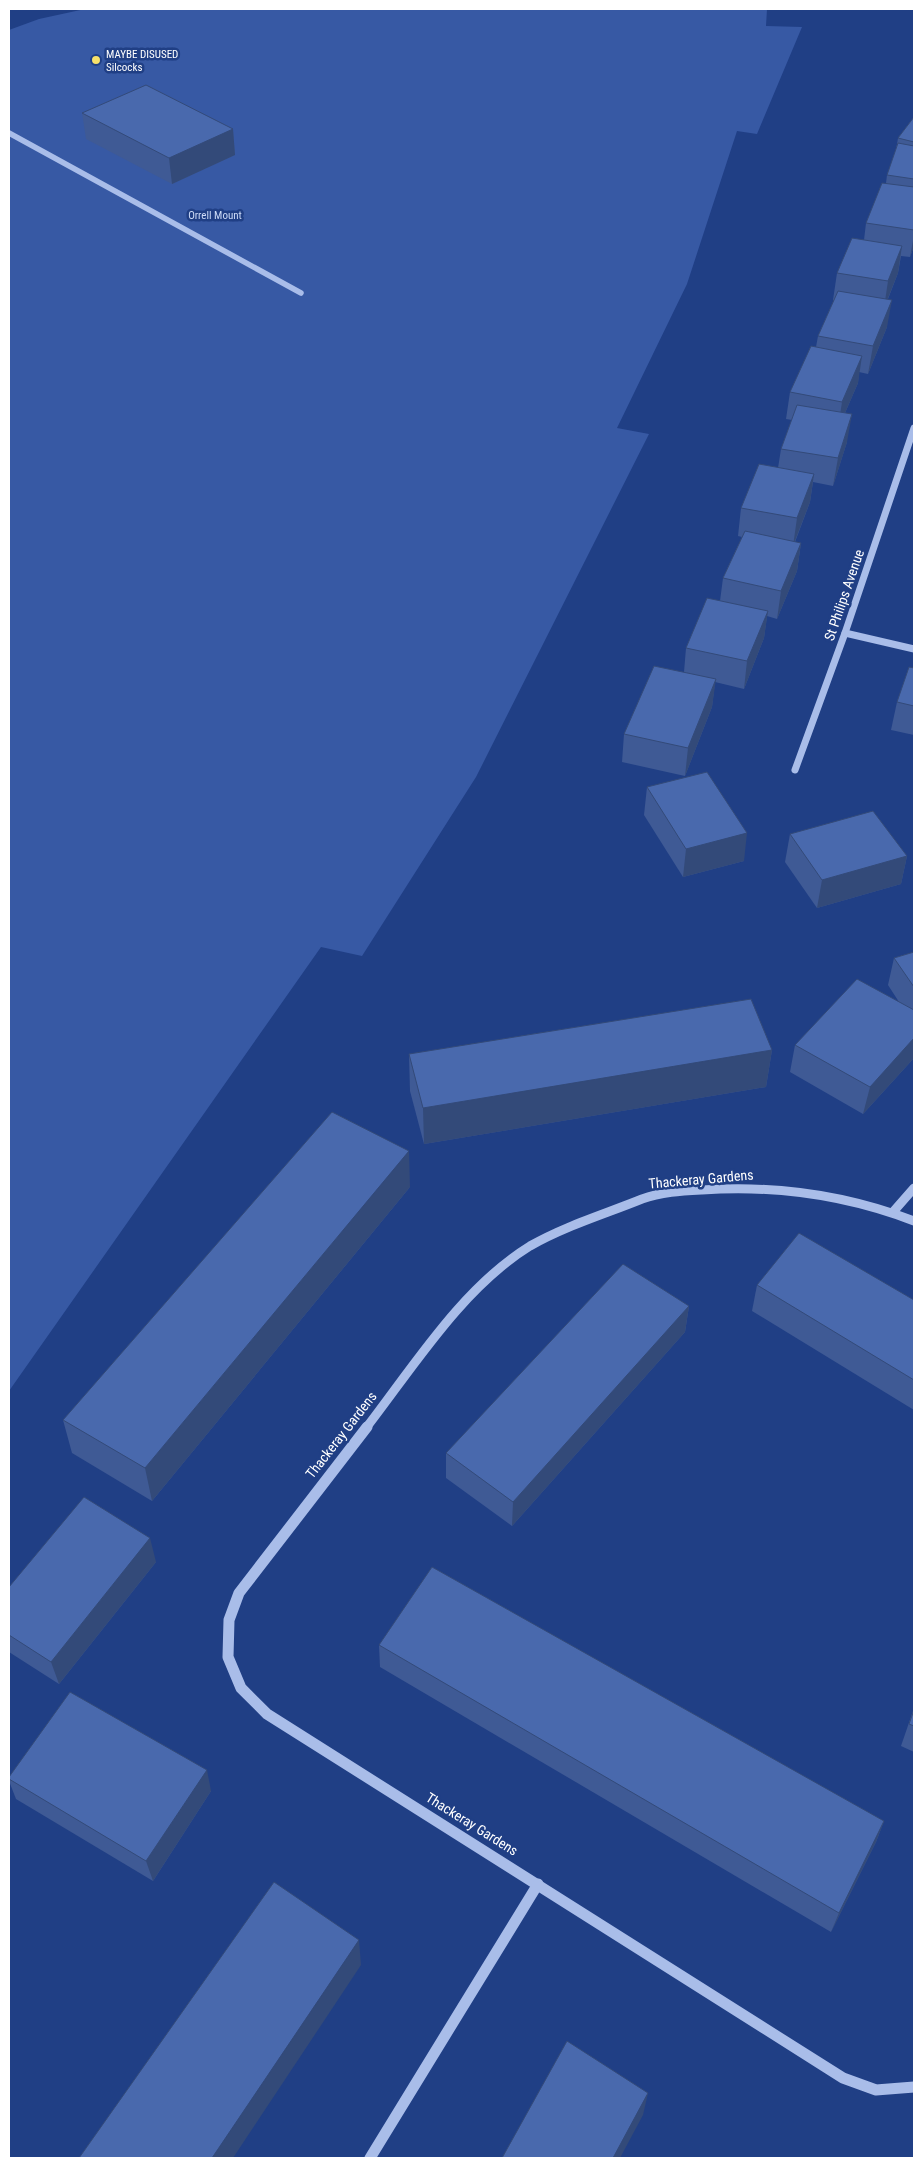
<svg xmlns="http://www.w3.org/2000/svg" width="923" height="2167" viewBox="0 0 923 2167" font-family="'Roboto Condensed',sans-serif">
<style>
.green{fill:#3759a4}
.lines{fill:none;stroke-linecap:round;stroke-linejoin:round}
.minor-far3{stroke:#a9bde9;stroke-width:5.5}
.minor-far2{stroke:#a9bde9;stroke-width:7}
.minor-far1{stroke:#a9bde9;stroke-width:9}
.minor{stroke:#a9bde9;stroke-width:11}
.wall{fill:#3f5a95}
.shaded-wall{fill:#334a79}
.building{fill:#4969ad;stroke:#334a79}
.poi-dot{fill:#f7e16a;stroke:#203f85;stroke-width:2}
.labels{text-anchor:middle;stroke-width:5;stroke-linejoin:round;paint-order:stroke}
.far-poi-label{font-size:11px;fill:#fff;stroke:#203f85;text-anchor:start}
.far-park-label{font-size:11px;fill:#cddbf7;stroke:#203f85}
.street-label{font-size:14px;fill:#fff;stroke:#203f85}
</style>
<rect width="100%" height="100%" fill="#203f85"/>
<!-- green -->
<path class="green" d="M85,9H767L766,26L802,27L757,134L737,131L687,284L617,428L649,434L476,777L362,956L321,947L9,1391V30L39,19Z"/>
<g class="lines">
<!-- minor-far3 -->
<path class="minor-far3" d="M9,133L301,293"/>
<!-- minor-far2 -->
<g class="minor-far2">
<path d="M845,633L914,649"/>
<path d="M795,770L845,633L914,428"/>
</g>
<!-- minor-far1 -->
<g class="minor-far1">
<path d="M893,1212L914,1188"/>
<path d="M366,1428C414,1366 462,1288 530,1246C565,1226 605,1214 642,1199C661,1192 682,1191 702,1190C775,1185 846,1195 914,1221"/>
</g>
<!-- minor -->
<g class="minor">
<path d="M367,1427L239,1593L229,1620L228,1657L241,1688L267,1714L843,2078L876,2090L914,2087"/>
<path d="M370,2158L538,1884"/>
</g>
</g>
<!-- wall -->
<g class="wall">
<path d="M82,113L233,129L235,155L172,184L86,139Z"/>
<path d="M914,117V246L910,257L901,256L898,273L888,299L887,327L868,374L859,372L858,383L845,413L847,442L833,486L813,482L810,502L795,542L801,543L797,571L777,619L767,616L764,638L744,689L715,682L712,707L685,776L622,762L624,734L684,672L686,648L720,601L723,578L742,537L738,536L741,508L778,468L781,449L792,420L786,419L790,392L816,347L818,336L834,300H833L837,273L864,240L866,223L886,183L887,175L896,150L898,138Z"/>
<path d="M914,668V735L891,730L897,702Z"/>
<path d="M647,787L744,861L683,877L644,815Z"/>
<path d="M790,834L907,856L901,884L817,908L785,862Z"/>
<path d="M914,952V1058L863,1114L790,1072L795,1045L899,1002L888,985L894,958Z"/>
<path d="M772,1050L766,1087L424,1144L410,1091L409,1054Z"/>
<path d="M410,1187L152,1501L72,1453L63,1420Z"/>
<path d="M757,1285L914,1300V1410L752,1311Z"/>
<path d="M689,1306L685,1332L512,1526L446,1478V1453Z"/>
<path d="M156,1562L59,1684L9,1652V1587Z"/>
<path d="M379,1645L884,1821L876,1842L831,1932L380,1667Z"/>
<path d="M914,1708V1752L901,1746Z"/>
<path d="M9,1779L211,1791L153,1881L16,1799L9,1781Z"/>
</g>
<!-- shaded-wall -->
<g class="shaded-wall">
<path d="M233,129L235,155L172,184L169,158Z"/>
<path d="M914,235V246L910,257Z"/>
<path d="M902,246L898,273L884,308L888,281Z"/>
<path d="M892,300L887,327L868,374L873,346Z"/>
<path d="M862,356L858,383L838,429L842,402Z"/>
<path d="M852,414L847,442L833,486L838,458Z"/>
<path d="M814,474L810,502L793,546L797,518Z"/>
<path d="M801,543L797,571L777,619L781,591Z"/>
<path d="M768,611L764,638L744,689L747,661Z"/>
<path d="M716,679L712,707L685,776L688,748Z"/>
<path d="M747,833L744,861L683,877L686,849Z"/>
<path d="M907,856L901,884L817,908L822,880Z"/>
<path d="M914,1038V1058L863,1114L870,1087Z"/>
<path d="M772,1050L766,1087L424,1144L423,1108Z"/>
<path d="M409,1151L410,1187L152,1501L145,1468Z"/>
<path d="M689,1306L685,1332L512,1526L513,1502Z"/>
<path d="M150,1538L156,1562L59,1684L51,1662Z"/>
<path d="M207,1770L211,1791L153,1881L146,1861Z"/>
<path d="M884,1821L876,1842L831,1932L839,1913Z"/>
<path d="M359,1940L361,1965L233,2158H212Z"/>
<path d="M648,2093L643,2115L620,2158H613Z"/>
</g>
<!-- building -->
<g class="building">
<path d="M146,85L233,129L169,158L82,113Z"/>
<path d="M914,117V142L898,138Z"/>
<path d="M898,143L914,146V179L887,175Z"/>
<path d="M882,183L914,187V230L866,223Z"/>
<path d="M852,238L902,246L888,281L837,273Z"/>
<path d="M838,291L892,300L873,346L818,336Z"/>
<path d="M811,346L862,356L842,402L790,392Z"/>
<path d="M797,405L852,414L838,458L781,449Z"/>
<path d="M759,464L814,474L797,518L741,508Z"/>
<path d="M745,531L801,543L781,591L723,578Z"/>
<path d="M707,598L768,611L747,661L686,648Z"/>
<path d="M654,666L716,679L688,748L624,734Z"/>
<path d="M909,667L914,668V706L897,702Z"/>
<path d="M707,772L747,833L686,849L647,787Z"/>
<path d="M873,811L907,856L822,880L790,834Z"/>
<path d="M914,952V987L894,958Z"/>
<path d="M857,979L914,1010V1038L870,1087L795,1045Z"/>
<path d="M751,999L772,1050L423,1108L409,1054Z"/>
<path d="M332,1112L409,1151L145,1468L63,1420Z"/>
<path d="M799,1233L914,1300V1380L757,1285Z"/>
<path d="M623,1264L689,1306L513,1502L446,1453Z"/>
<path d="M84,1497L150,1538L51,1662L9,1635V1587Z"/>
<path d="M432,1567L884,1821L839,1913L379,1645Z"/>
<path d="M70,1692L207,1770L146,1861L9,1779V1777Z"/>
<path d="M914,1710V1726L909,1724Z"/>
<path d="M274,1882L359,1940L212,2158H79Z"/>
<path d="M567,2041L648,2093L613,2158H502Z"/>
</g>
<!-- markers -->
<circle class="poi-dot" cx="96" cy="60" r="5"/>
<g class="labels">
<!-- far-poi labels -->
<g class="far-poi-label">
<text x="106" y="58">MAYBE DISUSED<tspan x="106" dy="13">Silcocks</tspan></text>
</g>
<!-- far-park labels -->
<g class="far-park-label">
<text x="215" y="219">Orrell Mount</text>
</g>
<!-- street labels -->
<g class="street-label">
<text transform="translate(844 595) rotate(-71)" y="5">St Philips Avenue</text>
<text transform="translate(701 1179) rotate(-5)" y="5">Thackeray Gardens</text>
<text transform="translate(341 1435) rotate(-52)" y="5">Thackeray Gardens</text>
<text transform="translate(472 1824) rotate(32)" y="5">Thackeray Gardens</text>
</g>
</g>
<!-- border -->
<rect width="923" height="2167" fill="none" stroke="#ffffff" stroke-width="20"/>
</svg>
